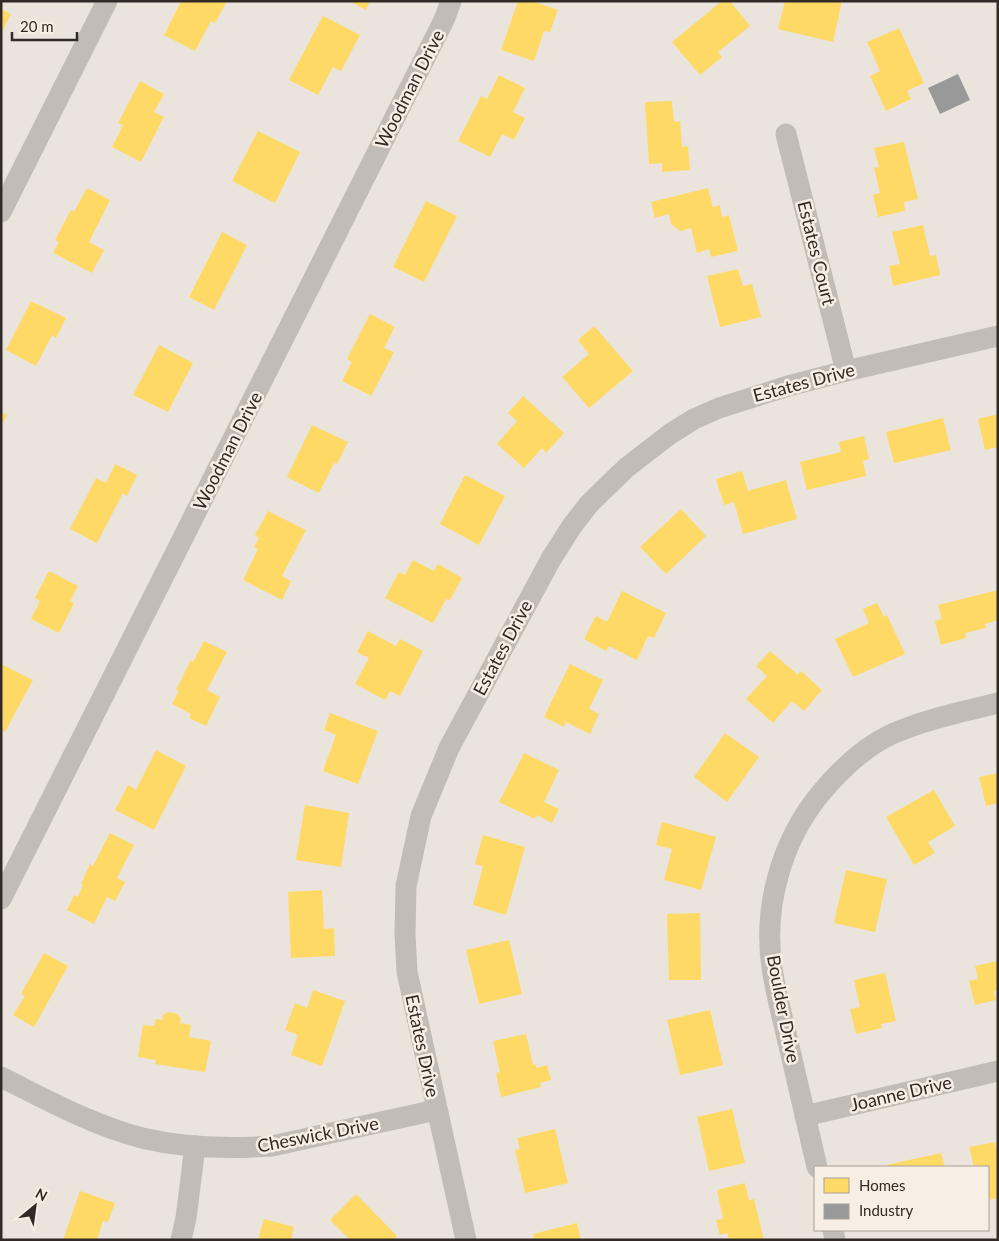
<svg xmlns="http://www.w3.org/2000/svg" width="999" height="1241" viewBox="0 0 999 1241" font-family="Lato,sans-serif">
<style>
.homes{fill:#ffd966}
.industry{fill:#999}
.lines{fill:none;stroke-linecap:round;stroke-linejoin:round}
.minor{stroke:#c2bcb7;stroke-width:21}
.labels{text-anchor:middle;stroke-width:5;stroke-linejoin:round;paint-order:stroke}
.street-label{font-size:18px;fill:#322a26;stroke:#f7eee4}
</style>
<rect width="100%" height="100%" fill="#eae4dd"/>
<!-- homes -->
<g class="homes">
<path d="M181,1H227L215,23L211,21L195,51L164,35Z"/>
<path d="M349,1H370L366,10Z"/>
<path d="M518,1H532L558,10L550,32L544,31L534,61L501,50Z"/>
<path d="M722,1H730L750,26L718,52L722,57L700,75L672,42Z"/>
<path d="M785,1H842L833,42L778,29Z"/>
<path d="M1,9L11,14L1,34Z"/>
<path d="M323,16L360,35L341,71L333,67L318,95L289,80Z"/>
<path d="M899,28L924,83L907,91L911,99L886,111L870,76L880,71L867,42Z"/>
<path d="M499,75L525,88L513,112L525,118L514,140L502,134L490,157L458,141L481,96L487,99Z"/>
<path d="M140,81L164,94L154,112L164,117L141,162L112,147L123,125L118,123Z"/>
<path d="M672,101L674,122L680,121L682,147L688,146L690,170L662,172V163L649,164L645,102Z"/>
<path d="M258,131L300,152L275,203L232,181Z"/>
<path d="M904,142L918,199L904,202L905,211L878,217L873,195L880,193L874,168L879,167L874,148Z"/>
<path d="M87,188L110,200L89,242L104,250L92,273L53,253L59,242L55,240L71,210L74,212Z"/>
<path d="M708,188L713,207L720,205L722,217L729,215L738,251L711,257L709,249L697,253L691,228L680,231L671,224L669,214L655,218L651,202Z"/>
<path d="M426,201L457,216L424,282L393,267Z"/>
<path d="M923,225L930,256L936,255L940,275L893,286L889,266L900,264L892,232Z"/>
<path d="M222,232L247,245L214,310L189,297Z"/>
<path d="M738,269L743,286L752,284L761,317L720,327L707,276Z"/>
<path d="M31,301L66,318L56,338L52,335L36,366L6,350Z"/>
<path d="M370,314L395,327L384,348L394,352L371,396L342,381L352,362L347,359Z"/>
<path d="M594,326L633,371L589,408L562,377L589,354L578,340Z"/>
<path d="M159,345L193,363L168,412L133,395Z"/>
<path d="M523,396L564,433L546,453L542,448L524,468L497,444L517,421L508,413Z"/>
<path d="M1,412L7,415L1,426Z"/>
<path d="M998,414V447L985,450L978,419Z"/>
<path d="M943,418L951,450L894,463L886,432Z"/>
<path d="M312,425L348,442L337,464L334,463L319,493L287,477Z"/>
<path d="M864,436L869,459L863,461L866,476L807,490L800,462L841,452L839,442Z"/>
<path d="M115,464L137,475L127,496L123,493L97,543L70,529L96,478L106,483Z"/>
<path d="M742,471L748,491L786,480L797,519L743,534L734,502L724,505L716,479Z"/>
<path d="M465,475L505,496L479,545L440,524Z"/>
<path d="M681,509L706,536L666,574L640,547Z"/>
<path d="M268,511L306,530L282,576L291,581L282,600L243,580L258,549L254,547L259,538L255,535Z"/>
<path d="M413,560L434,571L438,564L462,578L450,600L446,599L433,623L385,598L399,572L405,575Z"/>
<path d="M49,571L78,586L70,601L74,603L59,633L31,619L40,601L35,598Z"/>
<path d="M998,590V620L985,624L986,628L965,633L966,638L941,645L935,621L942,619L938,605Z"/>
<path d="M622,591L666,613L654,638L648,636L637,660L609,646L606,651L584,639L596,616L607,622Z"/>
<path d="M877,603L884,617L887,615L905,654L853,677L835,639L869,623L863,609Z"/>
<path d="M368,631L396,646L400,639L423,651L400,696L390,691L385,700L355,684L369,658L357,652Z"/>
<path d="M204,641L227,652L207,690L220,697L206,726L189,718L191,714L172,704L179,691L176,690L191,660L193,662Z"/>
<path d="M770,651L798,675L801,671L822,690L804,711L792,701L773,723L746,699L767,676L756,666Z"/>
<path d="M1,664L33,680L5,732L1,730Z"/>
<path d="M570,664L603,680L589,709L599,714L590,734L566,722L564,727L544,717Z"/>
<path d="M330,713L378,731L358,784L323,771L336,735L324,730Z"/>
<path d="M725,733L759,757L727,802L694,777Z"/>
<path d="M156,750L186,766L154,830L115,810L128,785L136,790Z"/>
<path d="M524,753L559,770L544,802L559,809L552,823L537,815L535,819L499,802Z"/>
<path d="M998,773V803L986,806L979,777Z"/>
<path d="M934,790L955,826L928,842L935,853L914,865L886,817Z"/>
<path d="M305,805L349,813L341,867L296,860Z"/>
<path d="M662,822L716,837L701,890L664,880L672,849L656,845Z"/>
<path d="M110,833L134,845L117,878L125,882L115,901L107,897L94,924L67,910L74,895L78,897L83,885L81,884L90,864L93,866Z"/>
<path d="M483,835L525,847L506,915L473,905L483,866L475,864Z"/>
<path d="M846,870L887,879L875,932L834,923Z"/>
<path d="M322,890L324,929L334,928L335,956L291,958L288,892Z"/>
<path d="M700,913L701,980H669L667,914Z"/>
<path d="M509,940L522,994L479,1004L466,950Z"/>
<path d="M44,953L68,966L34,1027L13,1015L25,996L21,994Z"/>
<path d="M998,961V990L994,991L996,1000L975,1005L969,981L978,979L975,966Z"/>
<path d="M885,973L896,1021L881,1024L882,1028L856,1034L850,1009L860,1007L854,980Z"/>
<path d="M313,990L345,1001L322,1066L291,1055L298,1035L285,1030L295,1003L307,1008Z"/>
<path d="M710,1010L723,1065L680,1075L667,1020Z"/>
<path d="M168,1012L178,1014L181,1019L180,1023L191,1025L189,1037L211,1041L205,1072L155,1064L156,1060L138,1057L143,1025L154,1026L156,1019L162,1020L163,1015Z"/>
<path d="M526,1034L533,1065L536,1064V1068L547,1065L551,1080L540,1083L541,1087L501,1097L496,1073L500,1072L493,1041Z"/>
<path d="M732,1109L745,1163L709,1171L697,1117Z"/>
<path d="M555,1129L568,1183L525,1193L515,1150L520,1149L517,1138Z"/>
<path d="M995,1142L998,1152V1198L988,1200V1167H974L969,1147Z"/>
<path d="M941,1153L945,1167H887L886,1165Z"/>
<path d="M745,1183L749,1200L754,1199L764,1240H729L727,1233L720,1235L716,1220L723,1219L717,1190Z"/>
<path d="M80,1191L115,1203L108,1222L103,1221L97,1240H63Z"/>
<path d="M356,1194L397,1236L394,1240H350L330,1220Z"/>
<path d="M264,1219L294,1227L291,1240H258Z"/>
<path d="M577,1223L581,1240H534L533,1234Z"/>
</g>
<!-- industry -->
<path class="industry" d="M958,74L970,100L940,114L928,88Z"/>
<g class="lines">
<!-- minor -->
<g class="minor">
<path d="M786,134L846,371"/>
<path d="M1,212L107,1"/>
<path d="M1,899L444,20L451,1"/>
<path d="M1,1077C47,1100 92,1125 142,1138C184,1148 229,1149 272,1146L436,1110"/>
<path d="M805,1116L998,1071"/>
<path d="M817,1167C808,1127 798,1086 789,1046C783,1020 776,994 772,968C763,907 781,842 820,794C840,770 864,747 892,734C926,719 962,712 998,703"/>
<path d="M833,1230L835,1240"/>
<path d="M181,1240L186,1218L195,1146"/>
<path d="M466,1240L407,972L405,934L406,886L421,816L449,748L551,559L572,526L589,504L626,468L670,434L694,419L719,408L788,386L846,371L998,336"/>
</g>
</g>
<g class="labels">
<!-- street labels -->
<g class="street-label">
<text transform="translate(410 89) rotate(-63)" y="6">Woodman Drive</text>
<text transform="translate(816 253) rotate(76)" y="6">Estates Court</text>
<text transform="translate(804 383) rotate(-15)" y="6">Estates Drive</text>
<text transform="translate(228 451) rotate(-63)" y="6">Woodman Drive</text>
<text transform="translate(503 648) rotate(-62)" y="6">Estates Drive</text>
<text transform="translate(783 1009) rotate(79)" y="6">Boulder Drive</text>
<text transform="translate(422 1046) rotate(78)" y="6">Estates Drive</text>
<text transform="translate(901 1094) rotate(-13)" y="6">Joanne Drive</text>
<text transform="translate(318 1135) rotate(-11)" y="6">Cheswick Drive</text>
</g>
</g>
<!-- border -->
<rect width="999" height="1241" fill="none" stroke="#322a26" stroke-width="5"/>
<!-- legend -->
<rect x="814" y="1166" width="175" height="65" fill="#f7eee4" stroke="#a8a098"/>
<rect x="824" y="1178" width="25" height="15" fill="#ffd966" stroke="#a8a098"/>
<text x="859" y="1191" font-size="15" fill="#322a26">Homes</text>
<rect x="824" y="1204" width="25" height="15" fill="#999999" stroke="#a8a098"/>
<text x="859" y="1216" font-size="15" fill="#322a26">Industry</text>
<!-- north arrow -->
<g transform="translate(35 1206) rotate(29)" stroke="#f7eee4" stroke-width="4" paint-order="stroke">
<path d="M0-4L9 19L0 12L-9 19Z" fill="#322a26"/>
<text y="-8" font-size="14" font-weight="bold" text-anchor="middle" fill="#322a26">N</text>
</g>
<!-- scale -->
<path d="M12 32v8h65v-8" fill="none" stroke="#322a26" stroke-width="2.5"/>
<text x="20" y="32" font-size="15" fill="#322a26" stroke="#f7eee4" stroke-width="4" paint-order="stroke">20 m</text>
</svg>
